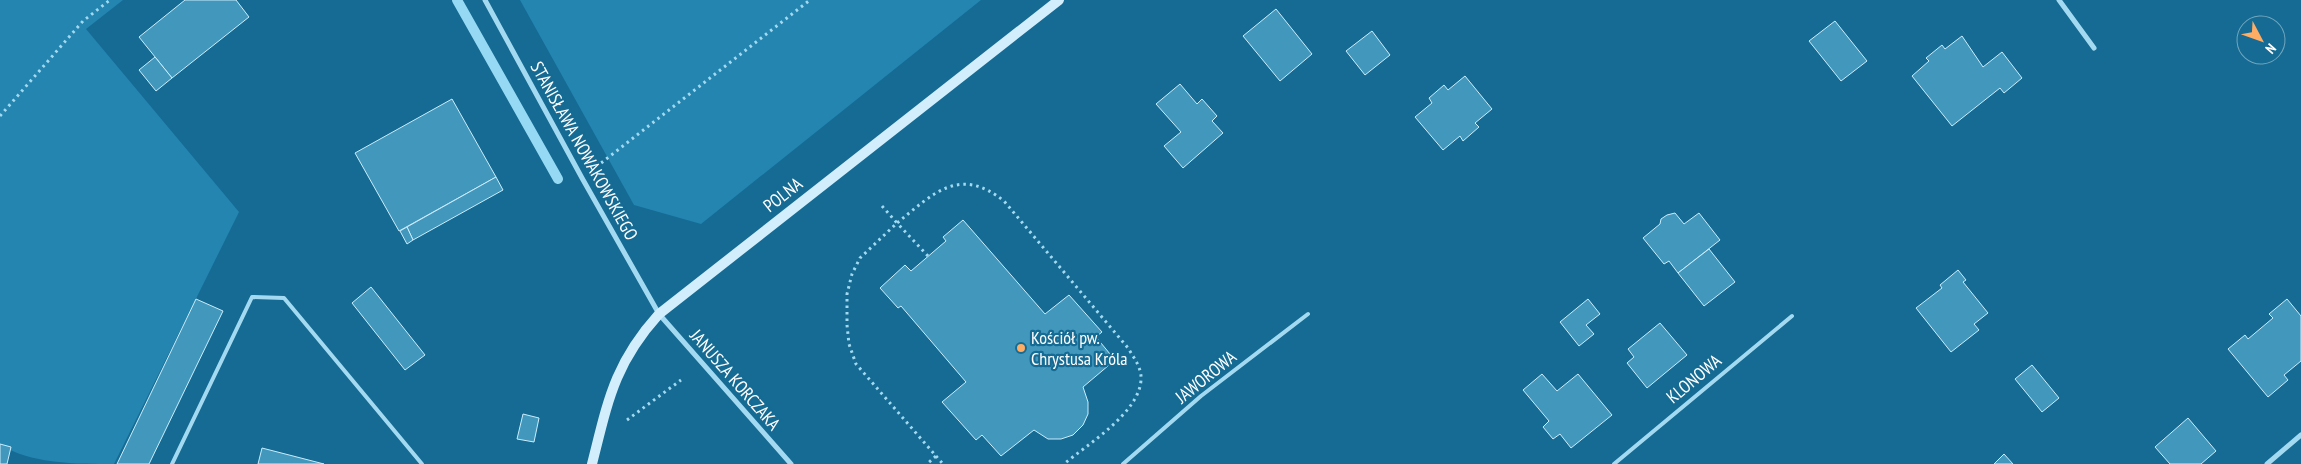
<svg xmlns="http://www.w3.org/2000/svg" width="2301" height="464" viewBox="0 0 2301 464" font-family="'PT Sans Narrow',sans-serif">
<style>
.green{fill:#2485b0}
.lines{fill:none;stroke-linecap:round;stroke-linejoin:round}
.stream{stroke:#96d9f4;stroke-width:10}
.building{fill:#4297bd;stroke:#cbedfc}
.path{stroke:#a4daf1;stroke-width:3;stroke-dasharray:2.5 4;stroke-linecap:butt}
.lane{stroke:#a4daf1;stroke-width:4}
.street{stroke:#a4daf1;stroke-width:5}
.secondary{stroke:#d2eefc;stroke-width:10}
.poi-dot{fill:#ffac64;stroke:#156b93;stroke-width:2}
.labels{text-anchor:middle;stroke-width:4.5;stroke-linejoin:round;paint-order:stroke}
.street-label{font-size:18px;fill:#fff;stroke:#156b93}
.poi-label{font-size:18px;fill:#fff;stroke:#156b93;text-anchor:start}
</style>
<rect width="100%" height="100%" fill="#156b93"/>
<!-- green -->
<g class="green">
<path d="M0,0H123L86,29L239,212L114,464C78,464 28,464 0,444Z"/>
<path d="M520,0H981L701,224L634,205Z"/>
</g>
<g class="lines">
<!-- stream -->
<path class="stream" d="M457,0L558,179"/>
</g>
<!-- building -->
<g class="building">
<path d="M185,0H236L249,17L172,78L139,37Z"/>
<path d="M1276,9L1312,54L1280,81L1243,36Z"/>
<path d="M1835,21L1867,61L1841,81L1809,41Z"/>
<path d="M1372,31L1390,55L1365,75L1346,51Z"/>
<path d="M1962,36L1983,67L2002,52L2022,78L2004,93L2000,88L1952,126L1912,76L1929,61L1926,58L1942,45L1945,49Z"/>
<path d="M155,57L172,78L156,91L139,70Z"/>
<path d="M1465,76L1492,109L1475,123L1479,127L1463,141L1460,136L1443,150L1415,117L1432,103L1429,98L1444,85L1448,90Z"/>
<path d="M1180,84L1197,104L1202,99L1217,116L1212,121L1223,133L1183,168L1164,146L1181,132L1156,104Z"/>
<path d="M452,99L496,177L399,231L355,153Z"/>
<path d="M496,177L503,190L413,240L407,227Z"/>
<path d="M1675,213L1684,224L1699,213L1720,240L1678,273L1669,261L1664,264L1643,238L1660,224L1661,219L1667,215Z"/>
<path d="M963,220L1045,314L1069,295L1102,332L1096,337L1115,360L1083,387L1088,402V414L1083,425L1073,435L1061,439H1048L1034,430L1001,456L982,435L976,440L942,402L966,382L901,306L898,308L880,288L905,265L911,271L946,241L943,237Z"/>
<path d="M407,227L413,240L407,244L400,231Z"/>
<path d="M1709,249L1735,282L1704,306L1678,273Z"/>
<path d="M1958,270L1966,280L1963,282L1988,313L1974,324L1979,330L1951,352L1916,308L1942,288L1940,285Z"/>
<path d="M371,287L425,355L405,370L352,303Z"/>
<path d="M196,299L223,311L149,464H117Z"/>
<path d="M1588,299L1600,314L1586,325L1594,334L1579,346L1560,322Z"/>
<path d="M2287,299L2301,316V361L2284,375L2288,380L2268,397L2228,349L2245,335L2248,339L2273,318L2269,314Z"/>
<path d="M1660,323L1687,355L1647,388L1627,363L1634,357L1628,349Z"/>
<path d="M2032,365L2059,398L2042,412L2015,379Z"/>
<path d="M1542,374L1557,391L1578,374L1612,415L1571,448L1560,434L1553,439L1543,427L1549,421L1523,390Z"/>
<path d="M523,414L539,418L534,442L517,439Z"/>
<path d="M2188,418L2216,451L2201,464H2170L2155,447Z"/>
<path d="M0,444L11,447L7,464H0Z"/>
<path d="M262,448L324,464H258Z"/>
<path d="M2004,454L2013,464H1994Z"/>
</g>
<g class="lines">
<!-- path -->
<g class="path">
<path d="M0,116L83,21L110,0"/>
<path d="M596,167L810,0"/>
<path d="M882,206L897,223L860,258L852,274L847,294V325L849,344L856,364L936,456L927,464"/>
<path d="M928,256L897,223C933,194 959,165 1004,201L1128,348C1134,358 1142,368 1141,380C1139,413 1088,444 1064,464"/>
<path d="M627,420L681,380"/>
<path d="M936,456L943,464"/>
</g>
<!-- lane -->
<g class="lane">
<path d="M172,464L252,297L284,298L422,464"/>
<path d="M1123,464L1201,396L1308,314"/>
<path d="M1614,464L1792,316"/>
</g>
<!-- street -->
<g class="street">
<path d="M485,0L582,178L659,314L791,464"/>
<path d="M2059,0L2094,48"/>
<path d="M2267,464L2301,435"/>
</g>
<!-- secondary -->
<path class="secondary" d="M592,464C608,401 614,364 659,314L1059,0"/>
</g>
<!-- markers -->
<circle class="poi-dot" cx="1021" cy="348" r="5"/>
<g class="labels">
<!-- street labels -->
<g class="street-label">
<text transform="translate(584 151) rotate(61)" y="6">STANISŁAWA NOWAKOWSKIEGO</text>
<text transform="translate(783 195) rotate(-38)" y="6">POLNA</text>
<text transform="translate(1206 377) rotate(-39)" y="6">JAWOROWA</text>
<text transform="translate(1694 379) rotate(-40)" y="6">KLONOWA</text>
<text transform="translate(735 380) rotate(49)" y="6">JANUSZA KORCZAKA</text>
</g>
<!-- poi labels -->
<g class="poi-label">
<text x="1031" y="344">Kościół pw.<tspan x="1031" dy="21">Chrystusa Króla</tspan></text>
</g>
</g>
<!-- north arrow -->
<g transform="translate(2261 40) rotate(131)"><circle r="24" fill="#156b93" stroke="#73a6be"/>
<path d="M0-4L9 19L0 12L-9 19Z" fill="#ffac64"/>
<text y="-8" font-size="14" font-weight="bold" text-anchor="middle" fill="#ffffff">N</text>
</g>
</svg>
